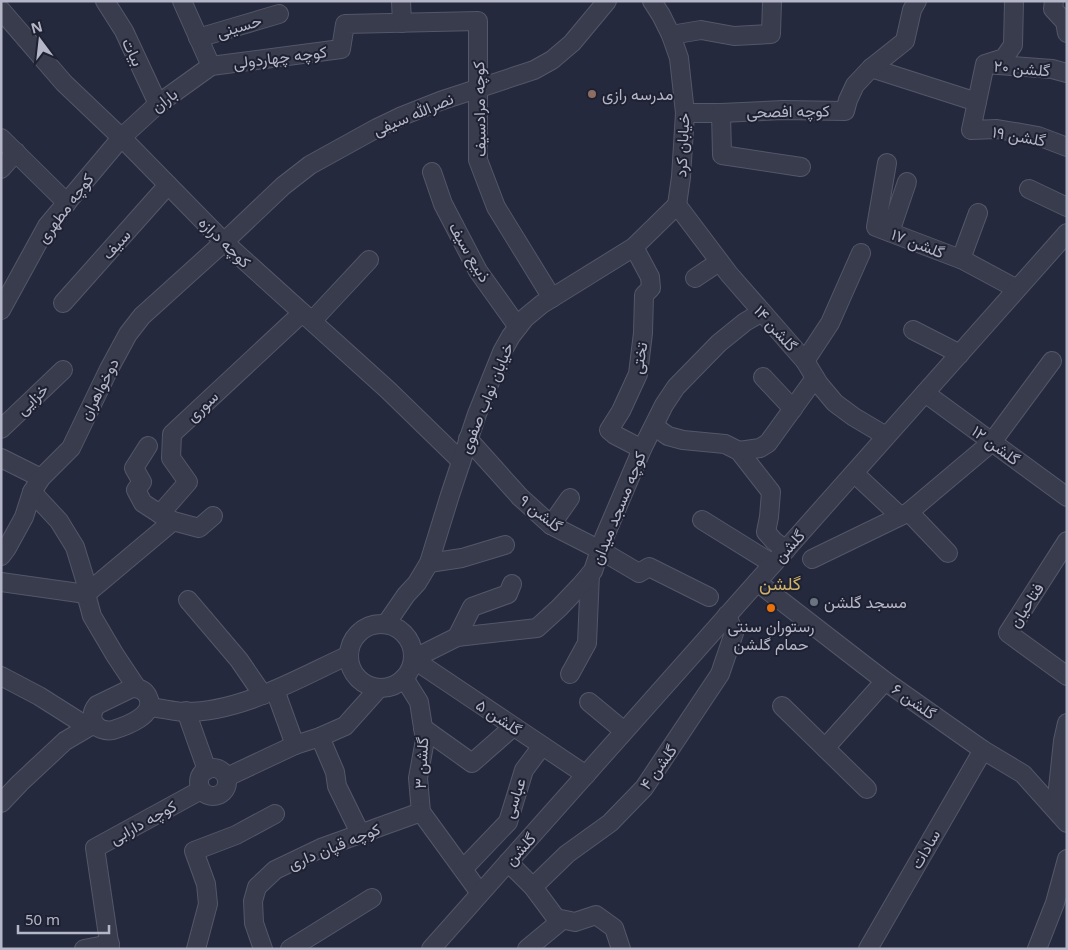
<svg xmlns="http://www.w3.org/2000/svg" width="1068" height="950" viewBox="0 0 1068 950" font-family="'Noto Sans',Vazirmatn,sans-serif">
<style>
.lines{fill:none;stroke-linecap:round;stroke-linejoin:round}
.minor-casing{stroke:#545768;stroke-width:20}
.minor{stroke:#393c4d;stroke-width:18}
.education-dot{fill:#8d6e63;stroke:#1e2132;stroke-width:2}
.worship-dot{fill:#6b7280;stroke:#1e2132;stroke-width:2}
.food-dot{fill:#e8710a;stroke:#1e2132;stroke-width:2}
.labels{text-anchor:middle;stroke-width:4;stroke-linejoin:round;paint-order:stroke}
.street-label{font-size:16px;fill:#b5b7c8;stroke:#1e2132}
.poi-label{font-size:16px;fill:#b5b7c8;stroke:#1e2132;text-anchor:start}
.neighbourhood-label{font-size:18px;fill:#d0b268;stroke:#1e2132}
</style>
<rect width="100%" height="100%" fill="#25293d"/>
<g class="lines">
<!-- minor casing -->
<g class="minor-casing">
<g id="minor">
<path d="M105,1L124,31L158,104"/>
<path d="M182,1L211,66"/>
<path d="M401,1L402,23"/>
<path d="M652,1L661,15L671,35L679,58L685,113L681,177L677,205"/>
<path d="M1054,1L1053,9L1065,22L1067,33"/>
<path d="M1,10L64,83L127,143L224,242L388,390L461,461"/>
<path d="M671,35L701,30L734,36L771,34L772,1"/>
<path d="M198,38L279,14"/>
<path d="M988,63L1004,58L1013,45L1014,1"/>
<path d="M871,68L977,102"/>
<path d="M1067,73L1052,69L985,64L971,130L997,129L1038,136L1067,147"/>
<path d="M685,113H721L783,110L845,111L848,100L855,85L871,68L905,41L912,10L917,1"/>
<path d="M721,113L722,155L801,167"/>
<path d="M1,138L67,203"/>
<path d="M887,163L876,227L963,260L1017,289"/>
<path d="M1,169L16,152"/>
<path d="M432,172L443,204L478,271L518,327"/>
<path d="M1029,189L1067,207"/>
<path d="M677,205L729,274L805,361L819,384L835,403L854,417L886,436"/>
<path d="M890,232L907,182"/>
<path d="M634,247L650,277L651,288L644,295L643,333L638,374L621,411L609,430L615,435L642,449"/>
<path d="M961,259L978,213"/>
<path d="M695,278L719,262"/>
<path d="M63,303L168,185"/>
<path d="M1,310L47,226L121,138L158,104L211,66L341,49L345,24L478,21V160L496,207L552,298"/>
<path d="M312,321L369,260"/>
<path d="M913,330L960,354"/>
<path d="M805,361L830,323L861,253"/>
<path d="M763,377L793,409"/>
<path d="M925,393L1067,497"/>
<path d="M654,426L668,436L683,440L725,444L739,451L771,492L769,517L766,532L774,541L786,550"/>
<path d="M1,429L63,370"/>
<path d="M468,439L520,497L551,525L600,550L639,573L649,567L709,597"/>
<path d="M148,446L134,468L142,482L136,490L143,503L160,514L173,521L199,528L213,516"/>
<path d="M739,451L760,448L768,443L815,378"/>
<path d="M1,458L41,478"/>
<path d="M854,473L900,516"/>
<path d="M32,492L59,521L75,547L86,583V594L92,616L115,655L137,688"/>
<path d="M909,512L948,553"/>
<path d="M160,514L188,482L171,458L172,434L302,313"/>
<path d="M702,520L773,564"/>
<path d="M551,525L570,498"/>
<path d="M1067,541L1008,633L1067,676"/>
<path d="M1,556L7,548L24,517L32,492L41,478L71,448L109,369L128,334L142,316L224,242L283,186L310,165L377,128L402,116L440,101L534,70L552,60L572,43L607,1"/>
<path d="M812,559L909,512L992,442L1052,361"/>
<path d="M429,563L462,558L505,545"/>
<path d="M1,582L86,594L173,521"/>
<path d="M757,582L885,681L983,750L1023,774L1067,823"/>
<path d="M188,600L239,660L263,695"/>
<path d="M386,624L406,595L417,583L429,563L450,495L477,414L502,352L511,336L525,318L542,304L634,247L677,205"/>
<circle cx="381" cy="656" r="32"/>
<path d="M457,637L472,607L508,594L512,584"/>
<path d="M570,674L587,643L590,574"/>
<path d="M1,676L39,696L88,727"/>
<path d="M404,678L419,702L425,740L418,778L421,812L480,893"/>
<path d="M132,688C139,688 145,690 148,697C157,715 126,726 113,730C96,733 86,718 97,705Z"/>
<path d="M275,690L295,745"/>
<path d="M589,702L624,731"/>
<path d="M782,706L867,789"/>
<path d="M149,707C160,708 172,711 183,712C241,713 298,678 349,655"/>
<path d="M186,711L207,770"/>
<path d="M423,728L472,763L513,727"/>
<path d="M320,737L335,772L337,786L360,833"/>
<path d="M825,748L885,681"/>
<circle cx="213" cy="782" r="14"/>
<path d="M586,775L413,659L457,637L537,628L559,608L580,586L593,571L604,538L642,449L664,405L676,387L719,343L745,322L762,312"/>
<path d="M227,777L295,745L320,737L345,726L379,688"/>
<path d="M1,803L20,783L65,741L94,724"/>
<path d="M1063,818L1058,788L1063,741L1067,723"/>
<path d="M508,862L533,887L556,918L575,922L596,915L614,928L621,949"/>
<path d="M463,869L508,822L524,770L542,746"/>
<path d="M533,887L567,854L610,823L644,788L720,674L734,633L727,615"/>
<path d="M84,949L110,944"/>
<path d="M110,949L95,848L201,790"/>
<path d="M196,949L208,904L206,884L194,851L236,835L275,814"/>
<path d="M263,949L254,923L253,901L257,887L275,870L321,848L421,812"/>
<path d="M290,949L372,898"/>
<path d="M431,949L1067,233"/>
<path d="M527,949L562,920"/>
<path d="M868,949L983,750"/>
<path d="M1037,949L1055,903L1067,859"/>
</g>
</g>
<!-- minor -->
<use href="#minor" class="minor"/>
</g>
<!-- markers -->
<circle class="education-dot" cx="592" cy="94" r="5"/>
<circle class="worship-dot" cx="814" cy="602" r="5"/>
<circle class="food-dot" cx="771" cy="608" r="5"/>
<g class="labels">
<!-- street labels -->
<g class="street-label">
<text transform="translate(239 26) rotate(-17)" y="6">حسینی</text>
<text transform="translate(133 52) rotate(65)" y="6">بیات</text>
<text transform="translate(280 57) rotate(-7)" y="6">کوچه چهاردولی</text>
<text transform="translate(1022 68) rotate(5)" y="6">گلشن ۲۰</text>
<text transform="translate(164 100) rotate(-38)" y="6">باران</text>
<text transform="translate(479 109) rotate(-91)" y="6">کوچه مرادسیف</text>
<text transform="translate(788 111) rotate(-1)" y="6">کوچه افصحی</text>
<text transform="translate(413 114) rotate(-23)" y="6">نصرالله سیفی</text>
<text transform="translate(1019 136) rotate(10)" y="6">گلشن ۱۹</text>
<text transform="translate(682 145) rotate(-87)" y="6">خیابان کرد</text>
<text transform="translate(65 208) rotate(-53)" y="6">کوچه مطهری</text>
<text transform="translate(225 242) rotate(44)" y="6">کوچه درازه</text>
<text transform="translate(918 243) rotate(21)" y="6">گلشن ۱۷</text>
<text transform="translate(116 244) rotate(-48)" y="6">سیف</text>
<text transform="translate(470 252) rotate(60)" y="6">ذبیع سیف</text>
<text transform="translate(776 328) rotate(48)" y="6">گلشن ۱۴</text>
<text transform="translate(639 358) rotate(-81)" y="6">تختی</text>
<text transform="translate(99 389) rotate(-63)" y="6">دوخواهران</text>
<text transform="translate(486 398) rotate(-68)" y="6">خیابان نواب صفوی</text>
<text transform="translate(32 399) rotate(-44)" y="6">خزایی</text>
<text transform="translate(202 406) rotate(-43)" y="6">سوری</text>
<text transform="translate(996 445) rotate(36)" y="6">گلشن ۱۲</text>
<text transform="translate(618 508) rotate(-68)" y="6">کوچه مسجد میدان</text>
<text transform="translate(541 513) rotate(38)" y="6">گلشن ۹</text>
<text transform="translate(789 546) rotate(-48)" y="6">گلشن</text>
<text transform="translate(1026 605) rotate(-57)" y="6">فتاحیان</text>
<text transform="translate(914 701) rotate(35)" y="6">گلشن ۶</text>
<text transform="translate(499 717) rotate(34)" y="6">گلشن ۵</text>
<text transform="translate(421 763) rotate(-87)" y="6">گلشن ۳</text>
<text transform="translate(658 767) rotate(-54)" y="6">گلشن ۴</text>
<text transform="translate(514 798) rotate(-72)" y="6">عباسی</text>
<text transform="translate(143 822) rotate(-29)" y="6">کوچه دارابی</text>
<text transform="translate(334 846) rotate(-22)" y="6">کوچه قپان داری</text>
<text transform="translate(520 849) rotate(-48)" y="6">گلشن</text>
<text transform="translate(925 849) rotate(-60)" y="6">سادات</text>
</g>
<!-- poi labels -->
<g class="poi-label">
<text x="602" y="100">مدرسه رازی</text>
<text x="824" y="608">مسجد گلشن</text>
<text x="771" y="632" text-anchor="middle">رستوران سنتی<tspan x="771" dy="18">حمام گلشن</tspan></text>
</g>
<!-- neighbourhood labels -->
<g class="neighbourhood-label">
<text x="780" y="590">گلشن</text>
</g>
</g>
<!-- border -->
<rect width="1068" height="950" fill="none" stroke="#b5b7c8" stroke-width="5"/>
<!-- north arrow -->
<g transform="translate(40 40) rotate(345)" stroke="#1e2132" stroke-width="4" paint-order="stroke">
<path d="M0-4L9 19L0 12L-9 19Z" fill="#b5b7c8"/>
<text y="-8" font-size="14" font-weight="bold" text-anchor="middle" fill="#b5b7c8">N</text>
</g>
<!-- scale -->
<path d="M18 925v8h91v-8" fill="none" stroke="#b5b7c8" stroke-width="2.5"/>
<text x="25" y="925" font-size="15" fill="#b5b7c8" stroke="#1e2132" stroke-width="4" paint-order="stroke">50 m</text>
</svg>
